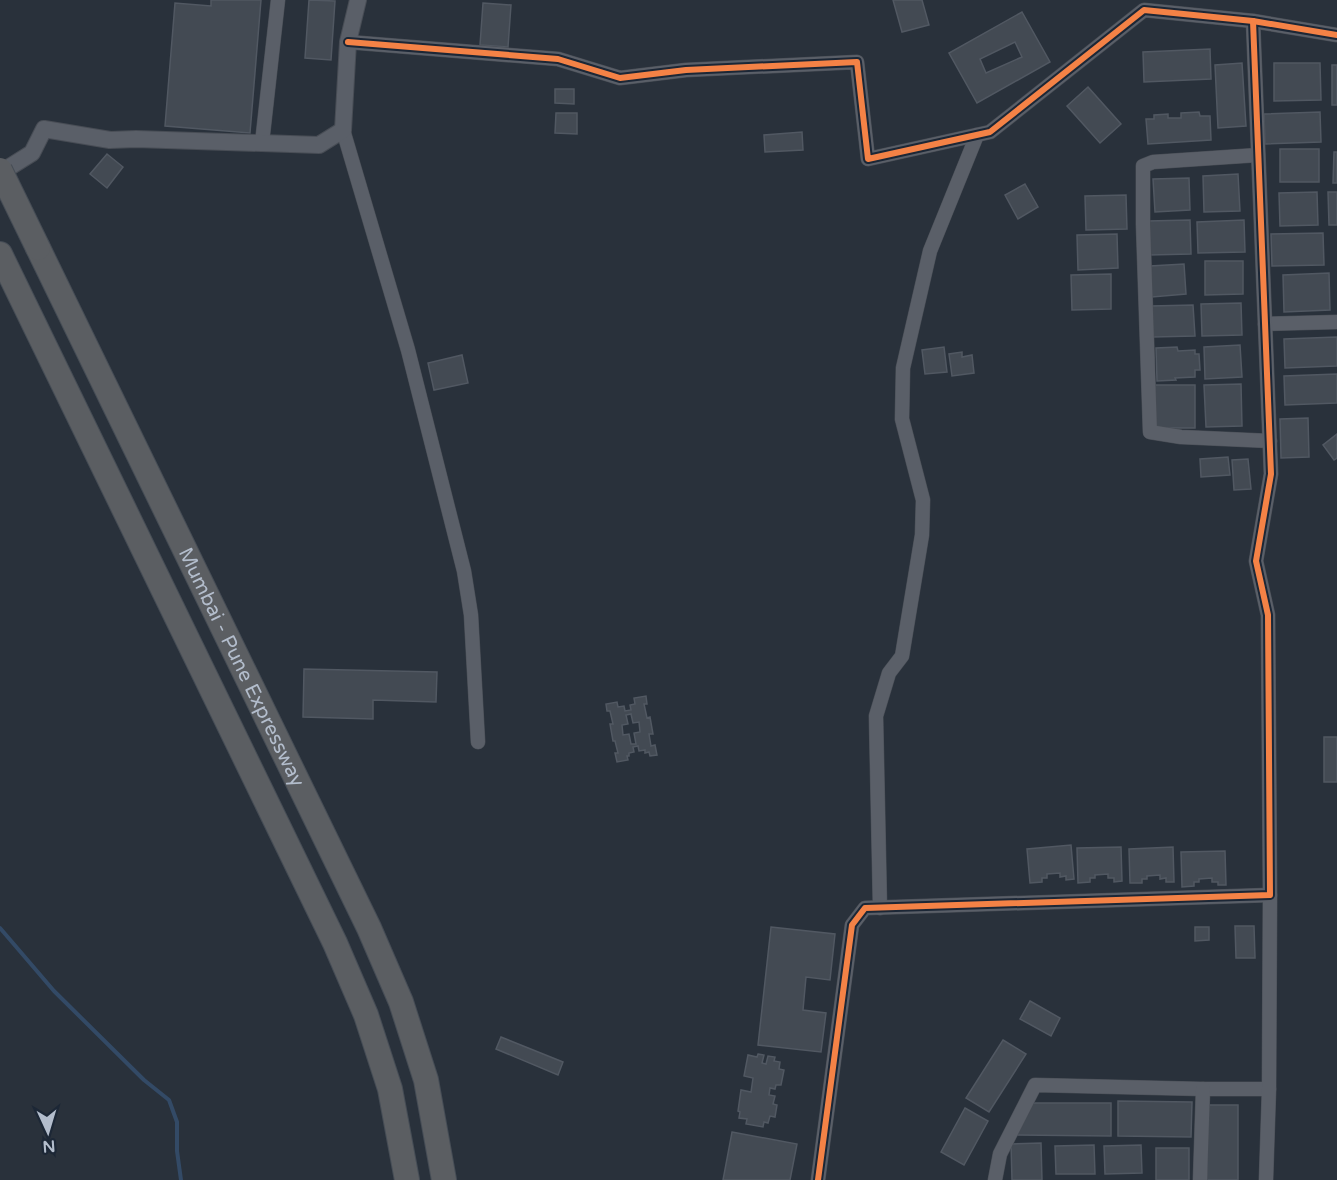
<svg xmlns="http://www.w3.org/2000/svg" width="1337" height="1180" viewBox="0 0 1337 1180" font-family="'Varela Round',sans-serif">
<style>
.lines{fill:none;stroke-linecap:round;stroke-linejoin:round}
.stream{stroke:#334a66;stroke-width:4}
.building{fill:#434a53;stroke:#515862;stroke-width:1.5;fill-rule:evenodd}
.minor-casing{stroke:#484d55;stroke-width:15}
.tertiary-casing{stroke:#484d55;stroke-width:18}
.motorway-casing{stroke:#464d56;stroke-width:26}
.minor{stroke:#5a5f68;stroke-width:14}
.tertiary{stroke:#5a5f68;stroke-width:16}
.motorway{stroke:#5b5e62;stroke-width:24}
.motorway-bridge-casing{stroke:#464d56;stroke-width:26;stroke-linecap:butt}
.motorway-bridge{stroke:#5b5e62;stroke-width:24}
.cycleway-casing{stroke:#1c2736;stroke-width:10}
.cycleway{stroke:#f48246;stroke-width:6}
.labels{text-anchor:middle;stroke-width:5;stroke-linejoin:round;paint-order:stroke}
.street-label{font-size:20px;fill:#b3bdcc;stroke:#1c2736}
</style>
<rect width="100%" height="100%" fill="#29313b"/>
<g class="lines">
<!-- stream -->
<path class="stream" d="M0,928L54,991L144,1080L169,1100L177,1122V1151L181,1180"/>
</g>
<!-- building -->
<g class="building">
<path d="M211,0H261L250,133L165,126L175,3L211,6Z"/>
<path d="M309,0L335,1L331,60L305,58Z"/>
<path d="M893,0H922L929,25L902,32Z"/>
<path d="M483,3L511,5L508,47L480,45Z"/>
<path d="M1022,12L1050,62L977,103L949,53ZM1015,42L1022,57L986,73L980,59Z"/>
<path d="M1210,49L1211,79L1144,82L1143,52Z"/>
<path d="M1242,63L1246,126L1218,128L1215,65Z"/>
<path d="M1274,63H1320L1321,100L1274,101Z"/>
<rect x="1332" y="65" width="5" height="40"/>
<path d="M1088,87L1121,124L1100,143L1067,106Z"/>
<path d="M555,89H574V104L555,103Z"/>
<path d="M1199,112L1200,116H1210L1211,140L1148,144L1146,119H1154V115L1168,114V118H1181V113Z"/>
<path d="M1320,112L1321,142L1265,144L1264,114Z"/>
<path d="M556,113H577V134L555,133Z"/>
<path d="M802,132L803,150L765,152L764,135Z"/>
<rect x="1280" y="149" width="39" height="33"/>
<path d="M1334,152H1337V183H1333Z"/>
<path d="M107,154L123,167L107,188L90,174Z"/>
<path d="M1238,174L1240,211L1204,212L1203,176Z"/>
<path d="M1189,178L1190,210L1155,212L1153,179Z"/>
<path d="M1025,184L1038,207L1018,219L1005,195Z"/>
<path d="M1317,192L1318,225L1280,226L1279,193Z"/>
<path d="M1328,192H1337V225H1329Z"/>
<path d="M1126,195L1127,229L1086,230L1085,196Z"/>
<path d="M1190,220L1191,254L1149,255L1148,221Z"/>
<path d="M1244,220L1245,252L1198,253L1197,222Z"/>
<path d="M1323,233L1324,265L1272,266L1271,234Z"/>
<path d="M1117,234L1118,268L1078,270L1077,235Z"/>
<path d="M1205,261H1243V294L1205,295Z"/>
<path d="M1184,264L1186,294L1152,297L1150,266Z"/>
<path d="M1329,273L1330,310L1284,312L1283,275Z"/>
<path d="M1111,274V309L1072,310L1071,275Z"/>
<path d="M1241,303L1242,335L1202,336L1201,304Z"/>
<path d="M1193,305L1195,336L1153,337L1151,306Z"/>
<path d="M1337,337V366L1285,368L1284,339Z"/>
<path d="M1240,345L1242,377L1205,379L1204,347Z"/>
<path d="M944,347L947,372L925,374L922,350Z"/>
<path d="M1177,347L1178,351L1195,350V354H1199L1200,370H1195V377L1175,378L1176,380L1157,381L1156,348Z"/>
<path d="M962,352V357L972,355L974,373L952,376L949,354Z"/>
<path d="M462,355L468,383L434,390L428,363Z"/>
<path d="M1337,374V403L1285,405L1284,376Z"/>
<path d="M1241,384L1242,426L1206,427L1204,385Z"/>
<rect x="1154" y="385" width="41" height="43"/>
<path d="M1308,418L1309,457L1281,458L1280,419Z"/>
<path d="M1337,434V458L1334,460L1323,445Z"/>
<path d="M1228,457L1230,475L1201,477L1200,459Z"/>
<path d="M1248,459L1251,489L1234,490L1232,460Z"/>
<path d="M304,669L437,672L436,702L373,700V719L303,717Z"/>
<path d="M646,696L647,704H644L647,718L650,717L653,734H649L651,746L655,745L657,755L650,756L649,752L645,753V750L639,751L638,746L633,747L634,752L629,753V756H627L628,760L617,762L615,753H618L615,741H613L610,724H613L610,711H607L606,704L617,702L618,707L624,706L625,711L631,710L630,705L635,704L634,698ZM631,714L633,723L639,722L640,732L634,733L636,744H631L629,734L623,735L622,725L628,724L626,715Z"/>
<rect x="1324" y="737" width="13" height="45"/>
<path d="M1071,845L1074,879L1066,880V876L1060,877V873L1047,874V878H1042V882L1030,883L1027,849Z"/>
<path d="M1121,847L1122,881L1114,882V878H1108V874L1095,875V878H1090V882L1078,883L1077,848Z"/>
<path d="M1173,847L1174,882H1166V878L1160,879V875L1147,876V879H1142V883H1130L1129,849Z"/>
<path d="M1225,851L1226,885H1218V882H1212V878L1199,879V882H1194V886L1182,887L1181,852Z"/>
<path d="M1235,926H1254L1255,958H1236Z"/>
<path d="M771,927L835,934L830,980L806,977L803,1010L826,1013L821,1052L758,1045Z"/>
<path d="M1195,927H1209V940L1195,941Z"/>
<path d="M1030,1001L1060,1018L1051,1036L1020,1019Z"/>
<path d="M501,1037L563,1062L558,1075L496,1049Z"/>
<path d="M1003,1040L1026,1054L989,1112L966,1098Z"/>
<path d="M758,1054L764,1055L762,1063L766,1064L768,1056L775,1057L774,1061L780,1062L779,1069L784,1070L781,1085H776L775,1089L770,1088L769,1095L775,1096L773,1104L777,1105L775,1117L770,1116L768,1123L764,1122L763,1127L746,1124L747,1119L739,1118L740,1112L738,1111L741,1090L751,1092L753,1078L744,1076L748,1055L757,1057Z"/>
<path d="M1118,1101L1192,1102L1191,1137L1118,1136Z"/>
<path d="M1030,1103H1111V1136L1014,1135Z"/>
<rect x="1207" y="1105" width="31" height="75"/>
<path d="M965,1108L988,1121L964,1165L941,1152Z"/>
<path d="M732,1132L797,1144L790,1180H723Z"/>
<path d="M1041,1143L1042,1180H1012L1011,1144Z"/>
<path d="M1094,1145L1095,1174H1056L1055,1146Z"/>
<path d="M1141,1145L1142,1173L1105,1174L1104,1146Z"/>
<rect x="1156" y="1148" width="33" height="32"/>
</g>
<g class="lines">
<!-- minor casing -->
<g class="minor-casing">
<g id="minor">
<path d="M348,42L558,59L620,78L686,70L857,62L868,159L990,132L1144,10L1253,21L1337,35"/>
<path d="M343,130L408,350L464,571L471,615L478,742"/>
<path d="M262,143L278,0"/>
<path d="M1258,155L1153,162L1143,166V224L1150,432L1181,437L1270,441"/>
<path d="M1265,324L1337,322"/>
<path d="M880,908L876,716L889,673L902,656L922,535L923,500L902,419L903,368L930,251L977,135"/>
<path d="M818,1180L852,925L865,908L1270,895L1268,615L1256,561L1271,474L1253,21"/>
<path d="M995,1180L1000,1154L1035,1085L1203,1089H1269"/>
<path d="M1200,1180L1203,1089"/>
<path d="M1266,1180L1269,1089L1270,895"/>
</g>
</g>
<!-- tertiary casing -->
<g class="tertiary-casing">
<path id="tertiary" d="M0,173L32,153L44,129L110,140L136,139L319,145L343,130L348,42L358,0"/>
</g>
<!-- motorway casing -->
<g class="motorway-casing">
<g id="motorway">
<path id="s1" d="M38,248L369,928L401,1002L426,1080L444,1180"/>
<path d="M0,254L335,943L366,1015L390,1089L407,1180"/>
</g>
</g>
<!-- minor -->
<use href="#minor" class="minor"/>
<!-- tertiary -->
<use href="#tertiary" class="tertiary"/>
<!-- motorway -->
<use href="#motorway" class="motorway"/>
<!-- motorway-bridge casing -->
<g class="motorway-bridge-casing">
<path id="motorway-bridge" d="M0,170L38,248"/>
</g>
<!-- motorway-bridge -->
<use href="#motorway-bridge" class="motorway-bridge"/>
<!-- cycleway casing -->
<g class="cycleway-casing">
<g id="cycleway">
<path d="M348,42L558,59L620,78L686,70L857,62L868,159L990,132L1144,10L1253,21L1337,35"/>
<path d="M818,1180L852,925L865,908L1270,895L1268,615L1256,561L1271,474L1253,21"/>
</g>
</g>
<!-- cycleway -->
<use href="#cycleway" class="cycleway"/>
</g>
<g class="labels">
<!-- street labels -->
<g class="street-label">
<text dy="7" stroke="none"><textPath href="#s1" startOffset="466">Mumbai - Pune Expressway</textPath></text>
</g>
</g>
<!-- north arrow -->
<g transform="translate(48 1132) rotate(176)" stroke="#1c2736" stroke-width="4.5" paint-order="stroke">
<path d="M0-4.5L10 22L0 15L-10 22Z" fill="#b3bdcc"/>
<text y="-9" font-size="16" font-weight="bold" text-anchor="middle" fill="#b3bdcc">N</text>
</g>
</svg>
